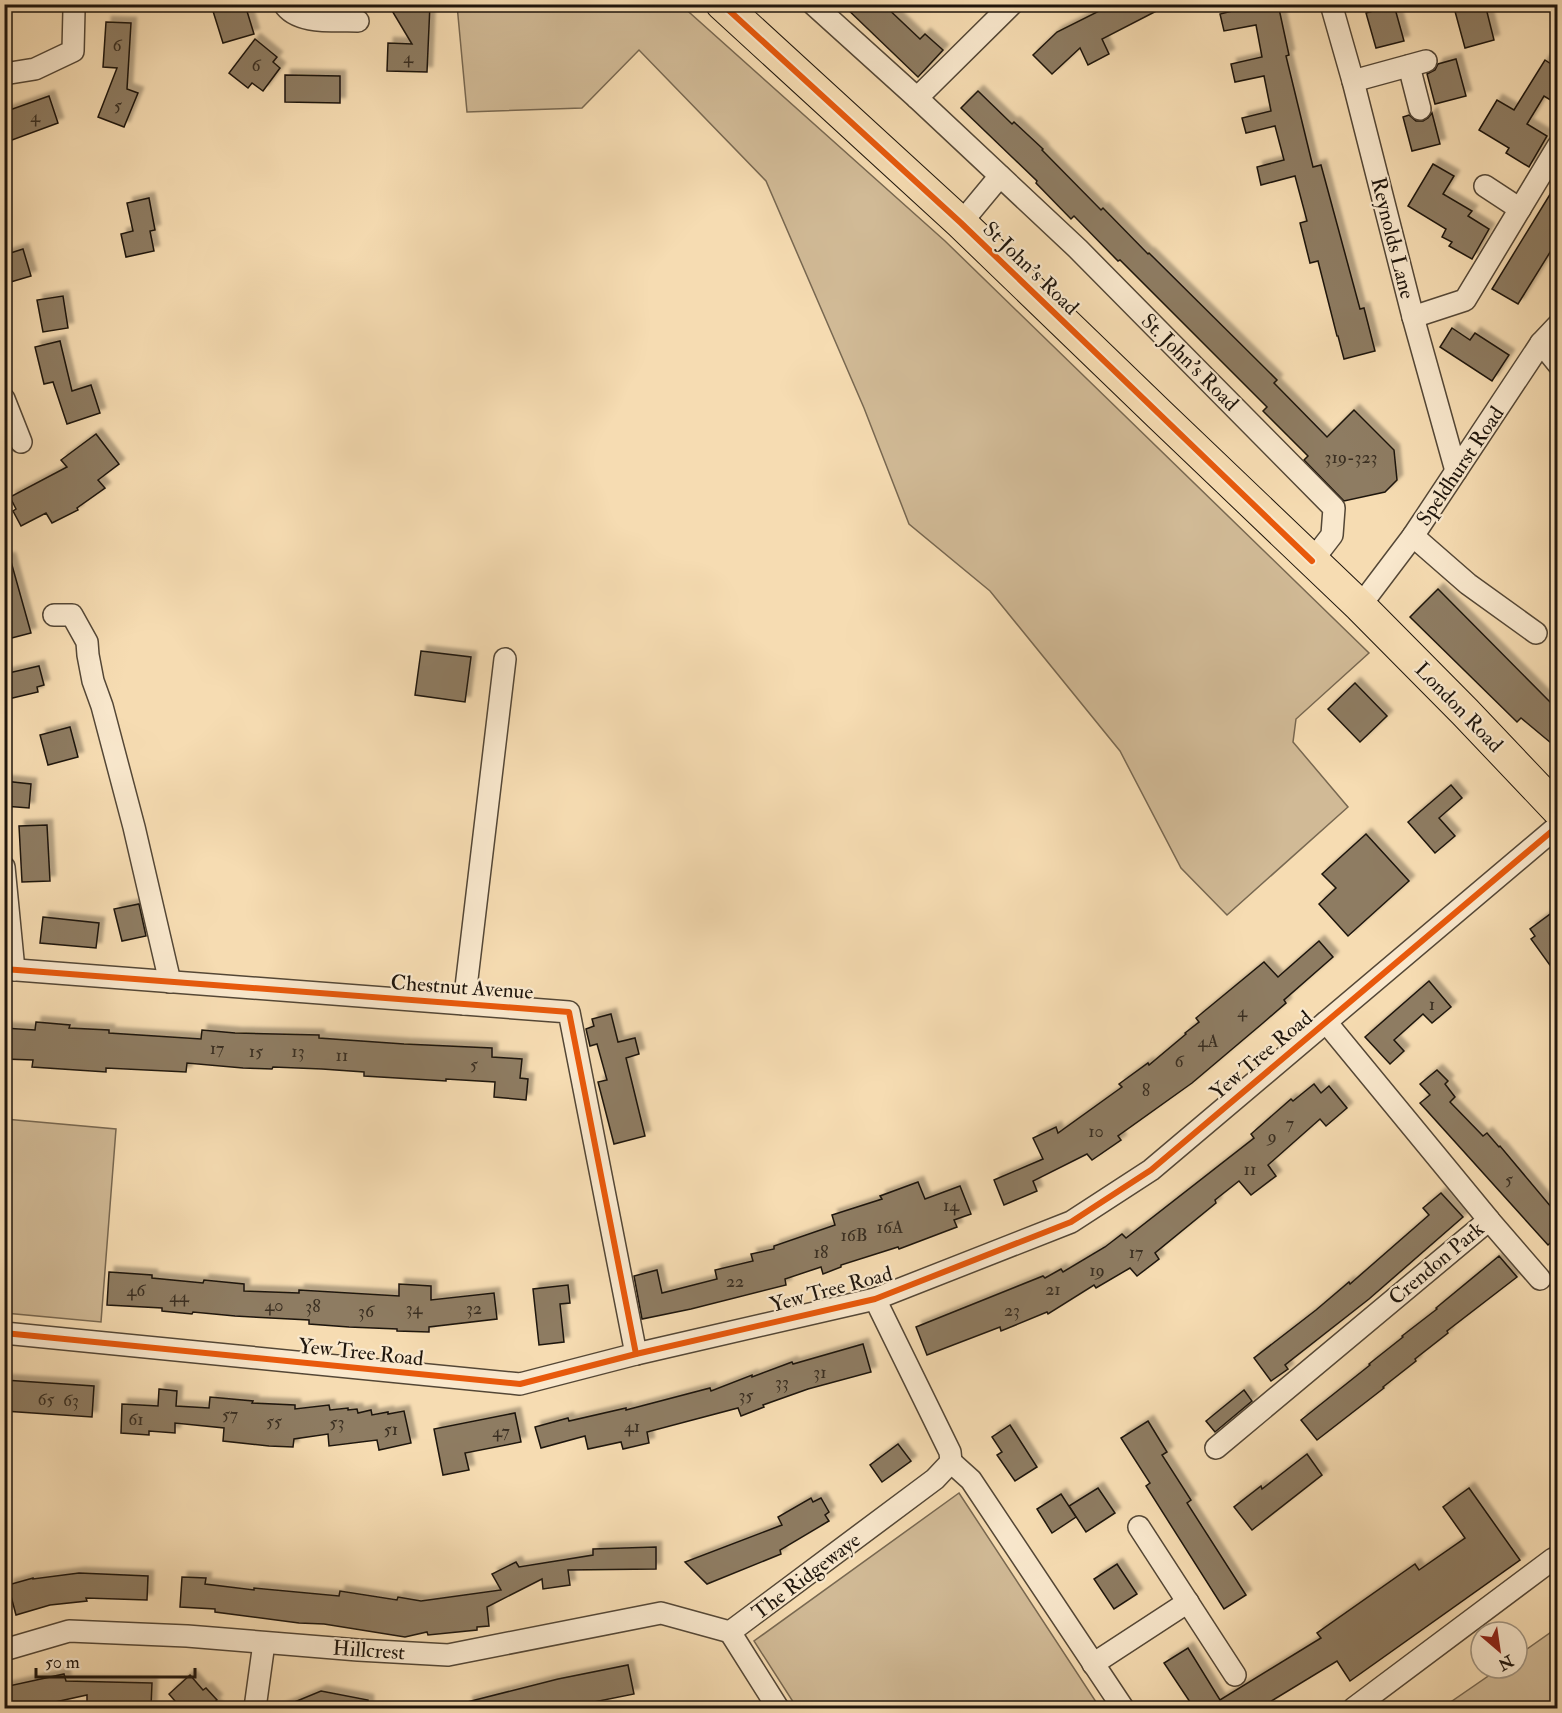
<svg xmlns="http://www.w3.org/2000/svg" width="1562" height="1713" viewBox="0 0 1562 1713" font-family="'IM FELL Double Pica',serif">
<style>
.green{fill:#d1ba96;stroke:#786851;stroke-width:1.5}
.building{fill:#8e7c62;stroke:#1e150c;stroke-width:1.5;filter:url(#shadow)}
.lines{fill:none;stroke-linecap:round;stroke-linejoin:round}
.minor-casing{stroke:#544736;stroke-width:24}
.highway-casing{stroke:#1e150c;stroke-width:34}
.minor{stroke:#f9e8cd;stroke-width:21}
.highway{stroke:#f6dcb2;stroke-width:32}
.cycleway-casing{stroke:#f9e8cd;stroke-width:10}
.cycleway{stroke:#e8590c;stroke-width:6}
.labels{text-anchor:middle;stroke-width:4.5;stroke-linejoin:round;paint-order:stroke}
.number-label{font-size:18px;fill:#3a2f22}
.street-label{font-size:21px;fill:#1e150c;stroke:#f9e8cd}
</style>
<defs>
<filter id="shadow"><feDropShadow dx="5.5" dy="-5.5" stdDeviation="1.5" flood-color="#0004"/></filter>
</defs>
<rect width="100%" height="100%" fill="#f6dcb2"/>
<filter id="stains"><feTurbulence type="fractalNoise" baseFrequency=".00333" numOctaves="4"/><feColorMatrix values="0 0 0 0 .2 0 0 0 0 .09 0 0 0 0 .02 0 0 0 .5 -.17"/></filter>
<radialGradient id="worn" r=".72"><stop offset=".6" stop-color="#630" stop-opacity="0"/><stop offset="1" stop-color="#630" stop-opacity=".3"/></radialGradient>
<!-- green -->
<g class="green">
<path d="M457,5H681L945,241L1369,653L1296,719L1293,742L1348,807L1227,915L1181,868L1120,751L990,591L909,524L864,408L766,181L639,50L582,108L467,112Z"/>
<path d="M5,1119L116,1129L101,1322L5,1313Z"/>
<path d="M959,1493L1100,1708H797L754,1641Z"/>
<path d="M1557,1628V1708H1442L1500,1668H1517V1656Z"/>
</g>
<!-- building -->
<g class="building">
<path d="M222,4H235L237,11L246,8L254,34L223,43L212,8Z"/>
<path d="M388,4H430L427,72L387,71L388,43L412,44Z"/>
<path d="M842,4H883L920,39L925,34L943,50L918,77Z"/>
<path d="M1113,4H1170L1102,39L1109,54L1088,65L1080,48L1052,74L1033,55L1057,32Z"/>
<path d="M1249,4H1278L1289,55L1286,56L1313,167L1321,165L1360,309L1364,308L1375,351L1344,359L1338,336H1337L1318,261L1310,263L1300,223L1307,221L1295,176L1261,185L1257,167L1284,160L1275,126L1246,133L1242,118L1271,111L1264,76L1235,82L1231,64L1262,57L1256,25L1224,31L1220,14L1249,7Z"/>
<path d="M1453,4H1485L1494,40L1465,48Z"/>
<path d="M1394,5L1404,41L1376,48L1366,13Z"/>
<path d="M106,22L131,23L127,89L138,93L124,127L98,117L117,68L103,67Z"/>
<path d="M255,39L277,57L273,62L280,68L263,91L252,83L248,88L229,73Z"/>
<path d="M1456,59L1466,96L1435,104L1427,74L1435,70L1438,64Z"/>
<path d="M1545,60L1557,68V104L1544,96L1527,124L1547,136L1529,167L1506,153L1509,148L1479,130L1497,100L1514,110Z"/>
<path d="M285,75L340,76V103L285,102Z"/>
<path d="M978,91L1012,124L1014,122L1043,149L1042,150L1101,210L1103,208L1148,254L1149,253L1277,380L1274,383L1327,437L1354,410L1394,450L1397,480L1385,492L1344,501L1304,460L1308,456L1263,411L1267,407L1120,260L1118,261L1074,216L1071,219L1036,183L1037,181L961,108Z"/>
<path d="M49,96L58,123L4,143V112Z"/>
<path d="M1432,113L1440,144L1412,151L1403,117L1409,115L1416,121H1423L1428,118Z"/>
<path d="M1433,164L1454,176L1443,194L1472,211L1468,216L1489,229L1472,259L1449,246L1452,242L1442,237L1446,229L1408,206Z"/>
<path d="M1557,183V241L1518,304L1492,289Z"/>
<path d="M149,198L155,230L150,231L154,251L126,257L121,234L133,231L127,203Z"/>
<path d="M23,249L31,276L4,284V255Z"/>
<path d="M63,296L68,328L43,332L37,300Z"/>
<path d="M1452,328L1470,340L1475,333L1509,355L1492,381L1440,347Z"/>
<path d="M60,341L72,391L91,385L100,413L67,424L53,382L44,384L35,347Z"/>
<path d="M96,434L119,464L98,480L105,488L77,508L78,510L52,523L46,513L21,526L13,511L16,509L10,497L67,467L61,460Z"/>
<path d="M10,558L31,633L4,640V559Z"/>
<path d="M1438,589L1557,709V748L1521,718L1517,722L1410,617Z"/>
<path d="M421,651L471,657L465,702L415,695Z"/>
<path d="M39,666L44,685L37,687L38,692L4,700V674Z"/>
<path d="M1355,683L1387,716L1360,742L1328,709Z"/>
<path d="M70,727L78,757L48,765L40,735Z"/>
<path d="M4,781L31,784L29,808L4,806Z"/>
<path d="M1451,785L1462,798L1439,818L1455,836L1435,853L1408,822Z"/>
<path d="M47,825L50,881L22,882L19,826Z"/>
<path d="M1366,834L1409,881L1348,936L1319,904L1336,888L1322,874Z"/>
<path d="M139,904L146,936L122,941L114,909Z"/>
<path d="M1557,909V975L1531,939L1535,936L1530,929Z"/>
<path d="M43,917L99,923L96,948L40,943Z"/>
<path d="M1319,941L1333,957L1284,1000L1286,1003L1263,1023L1192,1083L1118,1136L1121,1140L1092,1160L1087,1154L1033,1181L1037,1191L1004,1205L994,1180L1043,1159L1033,1138L1056,1127L1058,1133L1122,1087L1119,1084L1148,1063L1149,1065L1186,1034L1185,1033L1199,1022L1196,1018L1264,962L1278,977Z"/>
<path d="M1429,981L1451,1007L1432,1023L1423,1014L1394,1040L1404,1051L1390,1064L1365,1037Z"/>
<path d="M611,1014L618,1042L635,1038L639,1054L626,1058L645,1136L614,1144L598,1082L607,1080L597,1044L590,1046L586,1029L594,1026L592,1019Z"/>
<path d="M36,1022L70,1025L69,1028L109,1030V1033L201,1039L202,1030L235,1033L319,1035V1038L404,1044L492,1048V1057L522,1059L520,1078L528,1079L526,1100L494,1097L495,1082L446,1079V1081L364,1076V1072L322,1069L273,1067L272,1069L243,1068L187,1063L186,1072L106,1068V1072L32,1067L33,1060L4,1059V1028L35,1030Z"/>
<path d="M1437,1070L1448,1081L1445,1084L1455,1097L1450,1102L1483,1136L1487,1133L1499,1147L1500,1146L1557,1214V1237L1548,1245L1420,1103L1430,1095L1420,1084Z"/>
<path d="M1314,1084L1321,1093L1329,1086L1347,1108L1326,1126L1320,1119L1268,1165L1276,1176L1251,1195L1239,1181L1215,1200L1216,1203L1155,1253L1159,1259L1137,1276L1130,1268L1096,1288L1094,1285L1048,1314L1047,1312L1001,1331L1000,1327L927,1355L916,1327L1043,1276L1045,1278L1061,1269L1063,1272L1105,1247L1122,1234L1126,1238L1254,1138L1251,1134L1291,1099L1293,1101Z"/>
<path d="M918,1182L925,1199L960,1186L971,1214L954,1220L957,1227L899,1249L898,1247L841,1265V1267L823,1274L821,1267L785,1279L786,1285L691,1309L642,1319L634,1276L657,1270L662,1293L717,1279L715,1270L753,1261L751,1254L774,1249V1246L835,1225L832,1215L882,1199L880,1196Z"/>
<path d="M1441,1193L1463,1217L1369,1299L1285,1365L1288,1369L1271,1381L1254,1358L1316,1310L1349,1282L1350,1284L1429,1215L1423,1208Z"/>
<path d="M1499,1256L1517,1277L1447,1331L1448,1333L1415,1359L1416,1361L1383,1387L1384,1388L1317,1440L1301,1420L1370,1365L1369,1364L1403,1337L1402,1336L1437,1309L1436,1308Z"/>
<path d="M109,1272L152,1275V1278L203,1283L204,1280L244,1284V1291L299,1293V1290L399,1296V1284L431,1286V1300L494,1293L497,1319L429,1327V1332L397,1331V1329L349,1327L309,1324V1320L235,1316L193,1312L192,1314L162,1311V1308L107,1305Z"/>
<path d="M568,1285L570,1303L560,1304L564,1342L539,1345L533,1289Z"/>
<path d="M863,1344L871,1372L808,1389L763,1405L764,1407L741,1416L738,1408L647,1432L649,1443L623,1449L621,1442L588,1449L585,1436L541,1448L535,1427L568,1418L569,1421L626,1408V1410L710,1388L711,1391L752,1375V1377L792,1362L793,1364Z"/>
<path d="M4,1380L94,1386L92,1417L4,1411Z"/>
<path d="M159,1389L177,1391L176,1406L209,1408L210,1397L253,1401L252,1403L295,1405V1409L329,1405L330,1410L348,1408V1410L357,1409L358,1413L371,1410L372,1415L388,1412V1414L404,1411L411,1443L379,1450L377,1440L329,1446L328,1434L294,1439L293,1447L269,1446L223,1441L224,1428L175,1423V1433L149,1431V1435L121,1433L122,1404L158,1406Z"/>
<path d="M1244,1390L1252,1401L1215,1432L1206,1421Z"/>
<path d="M515,1413L521,1442L465,1453L469,1470L443,1475L434,1429Z"/>
<path d="M1148,1421L1167,1452L1162,1455L1191,1500L1187,1503L1246,1595L1224,1609L1146,1486L1150,1483L1121,1438Z"/>
<path d="M1010,1425L1037,1467L1015,1481L997,1455L1002,1452L992,1437Z"/>
<path d="M898,1444L911,1461L882,1482L870,1465Z"/>
<path d="M1307,1454L1322,1475L1252,1530L1234,1507L1261,1486L1262,1489Z"/>
<path d="M1098,1488L1115,1513L1086,1532L1069,1506Z"/>
<path d="M1469,1488L1520,1560L1350,1681L1337,1661L1260,1708H1194L1164,1663L1188,1648L1220,1700L1321,1638L1317,1633L1415,1564L1419,1570L1465,1538L1443,1507Z"/>
<path d="M1061,1494L1076,1517L1052,1533L1037,1509Z"/>
<path d="M811,1498L813,1502L821,1498L829,1512L825,1515L829,1521L780,1550L781,1554L707,1584L685,1562L782,1525L778,1517Z"/>
<path d="M656,1547V1569L568,1570L570,1585L543,1589L542,1579L487,1607L489,1626L477,1627V1630L428,1635L427,1632L405,1637L324,1624L299,1623L215,1612V1609L180,1607L182,1577L206,1578L205,1584L254,1590V1588L339,1596L340,1591L397,1600L398,1597L421,1601L501,1590L492,1574L516,1562L519,1567L593,1555V1549Z"/>
<path d="M1117,1564L1137,1594L1114,1609L1094,1579Z"/>
<path d="M79,1573L148,1576L147,1600L86,1598L87,1601L50,1605L16,1615L8,1585L33,1578V1579Z"/>
<path d="M628,1665L634,1694L564,1708H468L467,1702L558,1679Z"/>
<path d="M64,1674L66,1681L152,1683L151,1707L87,1706V1695L28,1708H4V1687Z"/>
<path d="M190,1675L203,1690L206,1688L217,1700L213,1703L218,1708H180H181L169,1694Z"/>
<path d="M321,1691L368,1700V1708H280Z"/>
</g>
<g class="lines">
<!-- minor casing -->
<g class="minor-casing">
<g id="minor">
<path d="M284,4C297,25 336,20 358,21"/>
<path d="M813,4L917,98L1078,249L1334,508L1332,535L1312,561"/>
<path d="M1331,4L1353,81L1413,317L1456,471"/>
<path d="M1409,66L1420,109"/>
<path d="M4,74L35,69L73,51L74,10"/>
<path d="M1353,81L1426,61"/>
<path d="M917,98L1012,4"/>
<path d="M1485,186L1520,209"/>
<path d="M961,223L1000,176"/>
<path d="M1413,317L1465,300L1558,146"/>
<path d="M1541,343L1558,364"/>
<path d="M4,399L21,442"/>
<path d="M1413,536L1468,584L1536,633"/>
<path d="M1360,606L1413,536L1541,343L1558,325"/>
<path d="M54,615H72L87,642L88,655L93,681L102,706L134,827L170,982"/>
<path d="M4,867L14,970"/>
<path d="M4,969L569,1012L636,1354"/>
<path d="M464,1004L505,659"/>
<path d="M1489,1220L1540,1279"/>
<path d="M4,1333L520,1384L636,1354L875,1299L1071,1222L1151,1170L1558,826"/>
<path d="M1216,1448L1489,1220L1326,1022"/>
<path d="M951,1462L971,1480L1123,1708"/>
<path d="M1139,1527L1235,1675"/>
<path d="M4,1650L69,1631L187,1636L358,1650L448,1655L661,1613L730,1632"/>
<path d="M1093,1664L1188,1602"/>
<path d="M255,1708L264,1643"/>
<path d="M778,1708L730,1632L935,1479L951,1462L950,1452L875,1299"/>
<path d="M1354,1708L1553,1559"/>
</g>
</g>
<!-- highway casing -->
<g class="highway-casing">
<path id="highway" d="M722,4L961,223L1160,415L1360,606L1465,712L1558,810"/>
</g>
<!-- minor -->
<use href="#minor" class="minor"/>
<!-- highway -->
<use href="#highway" class="highway"/>
<!-- cycleway casing -->
<g class="cycleway-casing">
<g id="cycleway">
<path d="M722,4L961,223L1312,561"/>
<path d="M4,969L569,1012L636,1354"/>
<path d="M4,1333L520,1384L636,1354L875,1299L1071,1222L1151,1170L1558,826"/>
</g>
</g>
<!-- cycleway -->
<use href="#cycleway" class="cycleway"/>
</g>
<g class="labels">
<!-- number labels -->
<g class="number-label">
<text x="117" y="51">6</text>
<text x="408" y="63">4</text>
<text x="256" y="71">6</text>
<text x="118" y="111">5</text>
<text x="35" y="122">4</text>
<text x="1351" y="463">319-323</text>
<text x="1432" y="1010">1</text>
<text x="1242" y="1017">4</text>
<text x="1208" y="1047">4A</text>
<text x="217" y="1054">17</text>
<text x="256" y="1057">15</text>
<text x="298" y="1057">13</text>
<text x="342" y="1061">11</text>
<text x="1179" y="1067">6</text>
<text x="474" y="1070">5</text>
<text x="1146" y="1096">8</text>
<text x="1290" y="1129">7</text>
<text x="1096" y="1137">10</text>
<text x="1272" y="1142">9</text>
<text x="1250" y="1175">11</text>
<text x="1509" y="1185">5</text>
<text x="951" y="1211">14</text>
<text x="890" y="1233">16A</text>
<text x="854" y="1241">16B</text>
<text x="821" y="1258">18</text>
<text x="1136" y="1258">17</text>
<text x="1097" y="1276">19</text>
<text x="735" y="1287">22</text>
<text x="1053" y="1295">21</text>
<text x="136" y="1296">46</text>
<text x="179" y="1302">44</text>
<text x="274" y="1311">40</text>
<text x="313" y="1312">38</text>
<text x="414" y="1314">34</text>
<text x="474" y="1314">32</text>
<text x="1012" y="1316">23</text>
<text x="366" y="1317">36</text>
<text x="820" y="1378">31</text>
<text x="782" y="1388">33</text>
<text x="746" y="1401">35</text>
<text x="46" y="1405">65</text>
<text x="71" y="1406">63</text>
<text x="230" y="1420">57</text>
<text x="136" y="1425">61</text>
<text x="274" y="1427">55</text>
<text x="337" y="1428">53</text>
<text x="632" y="1432">41</text>
<text x="391" y="1435">51</text>
<text x="501" y="1437">47</text>
</g>
<!-- street labels -->
<g class="street-label">
<text transform="translate(1393 238) rotate(76)" y="7">Reynolds Lane</text>
<text transform="translate(1031 268) rotate(44)" y="7">St John's Road</text>
<text transform="translate(1190 362) rotate(45)" y="7">St. John's Road</text>
<text transform="translate(1460 466) rotate(-56)" y="7">Speldhurst Road</text>
<text transform="translate(1459 707) rotate(46)" y="7">London Road</text>
<text transform="translate(462 987) rotate(4)" y="7">Chestnut Avenue</text>
<text transform="translate(1261 1055) rotate(-40)" y="7">Yew Tree Road</text>
<text transform="translate(1436 1263) rotate(-40)" y="7">Crendon Park</text>
<text transform="translate(831 1289) rotate(-15)" y="7">Yew Tree Road</text>
<text transform="translate(361 1352) rotate(6)" y="7">Yew Tree Road</text>
<text transform="translate(806 1576) rotate(-37)" y="7">The Ridgewaye</text>
<text transform="translate(369 1650) rotate(4)" y="7">Hillcrest</text>
</g>
</g>
<!-- margin -->
<rect width="1562" height="1713" fill="none" stroke="#f6dcb2" stroke-width="24"/>
<rect x="6" y="6" width="1550" height="1701" fill="none" stroke="#1e150c" stroke-width="3"/>
<rect x="12" y="12" width="1538" height="1689" fill="none" stroke="#1e150c" stroke-width="1.5"/>
<!-- north arrow -->
<g transform="translate(1499 1650) rotate(151)"><circle r="28" fill="#f9e8cd" stroke="#a19480" stroke-width="1.5"/>
<path d="M0-4.5L10 22L0 15L-10 22Z" fill="#8f2418"/>
<text y="-9" font-size="16" font-weight="bold" text-anchor="middle" fill="#1e150c">N</text>
</g>
<!-- scale -->
<path d="M36 1668v9h159v-9" fill="none" stroke="#1e150c" stroke-width="3"/>
<text x="45" y="1668" font-size="18" fill="#1e150c" stroke="#f9e8cd" stroke-width="4.5" paint-order="stroke">50 m</text>
<rect width="100%" height="100%" filter="url(#stains)"/>
<rect width="100%" height="100%" fill="url(#worn)"/>
</svg>
